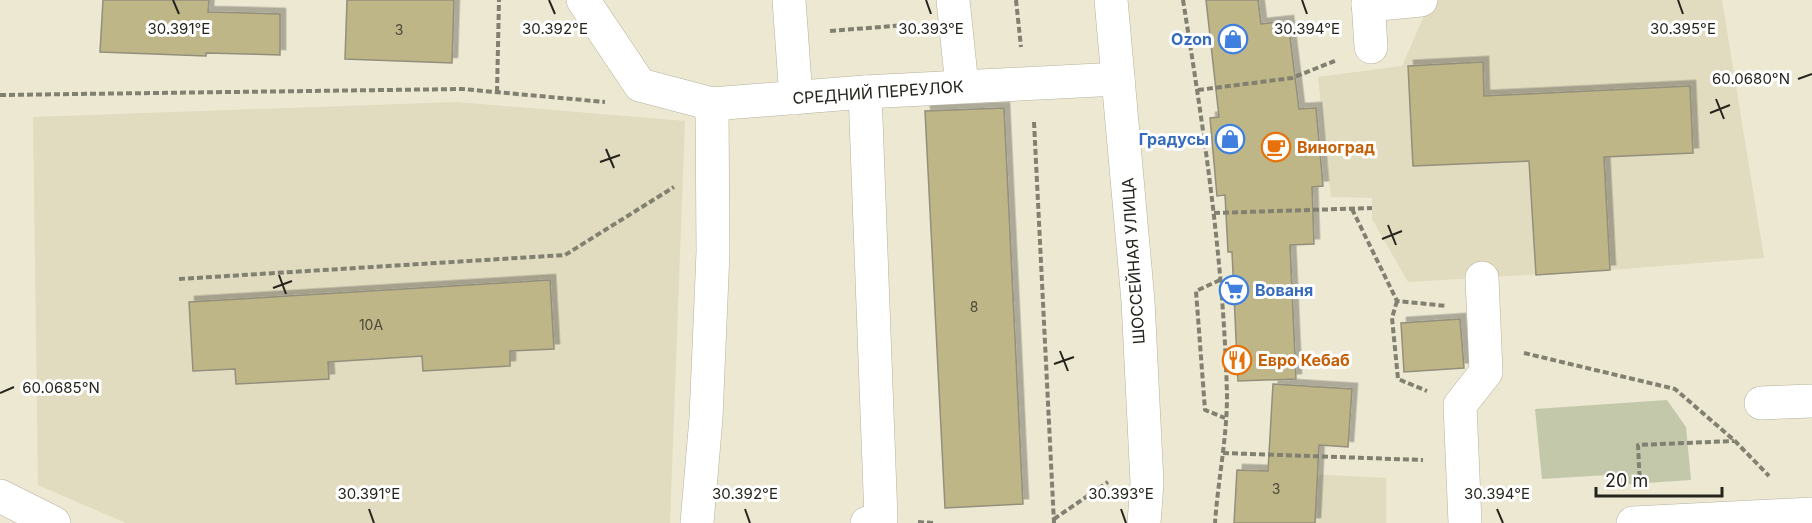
<svg xmlns="http://www.w3.org/2000/svg" width="1812" height="523" viewBox="0 0 1812 523" font-family="Inter,sans-serif">
<style>
.built{fill:#e1dbbf}
.green{fill:#c4c8ab}
.building{fill:#bfb688;stroke:#938f7b;stroke-width:1.5;filter:url(#shadow)}
.lines{fill:none;stroke-linecap:round;stroke-linejoin:round}
.minor-casing{stroke:#b5b19c;stroke-width:34}
.major-casing{stroke:#b5b19c;stroke-width:34}
.path{stroke:#828071;stroke-width:4;stroke-dasharray:6 3;stroke-linecap:butt}
.minor{stroke:#fff;stroke-width:33}
.major{stroke:#fff;stroke-width:33}
.ticks{fill:none;stroke:#26251d;stroke-width:2}
.labels{text-anchor:middle;stroke-width:6;stroke-linejoin:round;paint-order:stroke}
.number-label{font-size:14px;fill:#4c4938}
.shop-label{font-size:16px;font-weight:bold;fill:#366cbe;stroke:#fff;text-anchor:end}
.street-label{font-size:16px;fill:#26251d;stroke:#fff}
.food-label{font-size:16px;font-weight:bold;fill:#c56008;stroke:#fff;text-anchor:start}
.ticks-label{font-size:15px;text-anchor:middle;fill:#26251d;stroke:#fff;stroke-width:6;stroke-linejoin:round;paint-order:stroke}
</style>
<defs>
<filter id="shadow"><feDropShadow dx="5.5" dy="-5.5" stdDeviation="0" flood-color="#0004"/></filter>
</defs>
<rect width="100%" height="100%" fill="#ece8d2"/>
<!-- built -->
<g class="built">
<path d="M1431,0H1722L1764,258L1610,270L1408,282L1372,219V198L1331,197L1318,77L1402,66Z"/>
<path d="M456,102L685,121L670,523H126L38,485L33,117Z"/>
<path d="M1237,470L1386,478V523H1234Z"/>
</g>
<!-- green -->
<path class="green" d="M1667,400L1686,427L1691,480L1617,485L1608,475L1542,479L1535,409Z"/>
<!-- building -->
<g class="building">
<path d="M103,0H209L208,12L280,14V55L206,53V56L100,52Z"/>
<path d="M347,0H454L452,63L345,59Z"/>
<path d="M1206,0H1258L1261,24L1288,21L1299,109L1316,108L1323,186L1312,187L1314,244L1290,245L1296,379L1238,381L1232,252H1228L1225,195L1217,196L1210,118L1219,117Z"/>
<path d="M1483,62L1484,96L1690,86L1693,153L1604,157L1610,270L1536,275L1529,161L1413,166L1408,66Z"/>
<path d="M1004,108L1023,504L945,508L925,111Z"/>
<path d="M550,280L554,349L510,351V366L423,371L422,356L328,362L329,379L236,384L235,369L193,371L189,302Z"/>
<path d="M1460,319L1464,368L1404,372L1401,323Z"/>
<path d="M1273,384L1352,389L1348,447L1319,445L1315,523H1234L1237,470L1268,471Z"/>
</g>
<g class="lines">
<!-- minor casing -->
<g class="minor-casing">
<g id="minor">
<path d="M583,0L640,85L712,104L865,92L1118,79"/>
<path d="M789,0L796,98"/>
<path d="M953,0L962,86"/>
<path d="M1368,0L1371,47"/>
<path d="M1368,5L1421,0"/>
<path d="M865,92L881,519L867,523"/>
<path d="M1761,403L1812,401"/>
<path d="M0,496L54,523"/>
<path d="M697,523L706,418L713,252L712,104"/>
<path d="M1465,523L1460,405L1486,372L1482,278"/>
<path d="M1633,523L1812,514"/>
</g>
</g>
<!-- major casing -->
<g class="major-casing">
<path id="major" d="M1111,0L1138,301L1147,483L1144,523"/>
</g>
<!-- path -->
<g class="path">
<path d="M1016,0L1021,47"/>
<path d="M1183,0C1204,131 1224,263 1227,396C1227,438 1218,480 1215,523"/>
<path d="M830,31L918,24"/>
<path d="M1198,90L1292,78L1337,60"/>
<path d="M497,92L499,0"/>
<path d="M0,95L462,89L605,102"/>
<path d="M1034,122L1054,523"/>
<path d="M1352,209L1397,301L1447,306"/>
<path d="M1214,213L1372,208"/>
<path d="M179,279L565,255L674,187"/>
<path d="M1220,280L1196,291L1205,410L1225,418"/>
<path d="M1397,301L1392,318L1398,379L1427,391"/>
<path d="M1524,353L1675,389L1735,441L1769,476"/>
<path d="M1223,453L1423,460"/>
<path d="M1640,486L1638,445L1734,441"/>
<path d="M1054,519L1108,482"/>
<path d="M918,522L933,523"/>
</g>
<!-- minor -->
<use href="#minor" class="minor"/>
<!-- major -->
<use href="#major" class="major"/>
</g>
<!-- ticks -->
<path class="ticks" d="M173,0L179,14M549,0L555,14M926,0L931,14M1302,0L1307,14M1678,0L1683,14M1798,79L1812,74M1716,99L1724,119M1710,113L1730,105M606,149L614,168M600,162L620,155M1388,225L1396,245M1382,239L1402,231M279,275L286,294M273,288L292,281M1060,351L1068,371M1054,364L1074,357M0,393L14,387M369,509L374,523M745,509L750,523M1121,509L1126,523M1497,509L1503,523"/>
<!-- icons -->
<defs>
<g id="shop-ring" transform="scale(1.5)"><circle r="9.5" fill="#fff" stroke="#3f7fe0" stroke-width="1.5"/><path d="M-5-2.5h2.3a2.7 3.5 0 0 1 5.4 0H5L5.5 6h-11ZM-1.5-2.5h3a1.5 2.3 0 0 0-3 0Z" fill="#3f7fe0"/></g>
<g id="cafe-ring" transform="scale(1.5)"><circle r="9.5" fill="#fff" stroke="#e8710a" stroke-width="1.5"/><path d="M-5.5-4.5H6V0H3Q3 3.5 0 3.5H-2.5Q-5.5 3.5-5.5 0ZM3-3.2v2h1.7v-2ZM-6 4.5H4V6H-6Z" fill="#e8710a"/></g>
<g id="supermarket-ring" transform="scale(1.5)"><circle r="9.5" fill="#fff" stroke="#3f7fe0" stroke-width="1.5"/><path d="M-6-5.5h2.5l.6 2H6L4.5 2H-2.5L-4.4-4H-6ZM-1.5 3.2a1.3 1.3 0 1 0 .1 0ZM3 3.2a1.3 1.3 0 1 0 .1 0Z" fill="#3f7fe0"/></g>
<g id="restaurant-ring" transform="scale(1.5)"><circle r="9.5" fill="#fff" stroke="#e8710a" stroke-width="1.5"/><path d="M-5-6h1v4h1v-4h1v4h1v-4h1v5L-1.5 .5V6h-2V.5L-5-1ZM5-6V6H3V1.5H1.5Q1.5-4 5-6Z" fill="#e8710a"/></g>
</defs>
<g fill-rule="evenodd">
<use href="#shop-ring" x="1233" y="39"/>
<use href="#shop-ring" x="1230" y="139"/>
<use href="#cafe-ring" x="1276" y="147"/>
<use href="#supermarket-ring" x="1234" y="290"/>
<use href="#restaurant-ring" x="1237" y="360"/>
</g>
<g class="labels">
<!-- number labels -->
<g class="number-label">
<text x="399" y="35">3</text>
<text x="974" y="312">8</text>
<text x="371" y="330">10А</text>
<text x="1276" y="494">3</text>
</g>
<!-- shop labels -->
<g class="shop-label">
<text x="1212" y="45">Ozon</text>
<text x="1209" y="145">Градусы</text>
<text x="1255" y="296" text-anchor="start">Вованя</text>
</g>
<!-- street labels -->
<g class="street-label">
<text transform="translate(878 92) rotate(-4)" y="6">СРЕДНИЙ ПЕРЕУЛОК</text>
<text transform="translate(1133 261) rotate(-94)" y="6">ШОССЕЙНАЯ УЛИЦА</text>
</g>
<!-- food labels -->
<g class="food-label">
<text x="1297" y="153">Виноград</text>
<text x="1258" y="366">Евро Кебаб</text>
</g>
</g>
<g class="ticks-label">
<text x="1683" y="34">30.395°E</text>
<text x="179" y="34">30.391°E</text>
<text x="555" y="34">30.392°E</text>
<text x="931" y="34">30.393°E</text>
<text x="1307" y="34">30.394°E</text>
<text x="1751" y="84">60.0680°N</text>
<text x="61" y="393">60.0685°N</text>
<text x="369" y="499">30.391°E</text>
<text x="745" y="499">30.392°E</text>
<text x="1121" y="499">30.393°E</text>
<text x="1497" y="499">30.394°E</text>
</g>
<!-- scale -->
<path d="M1596 487v9h126v-9" fill="none" stroke="#26251d" stroke-width="3"/>
<text x="1605" y="487" font-size="18" fill="#26251d" stroke="#ffffff" stroke-width="4.5" paint-order="stroke">20 m</text>
</svg>
